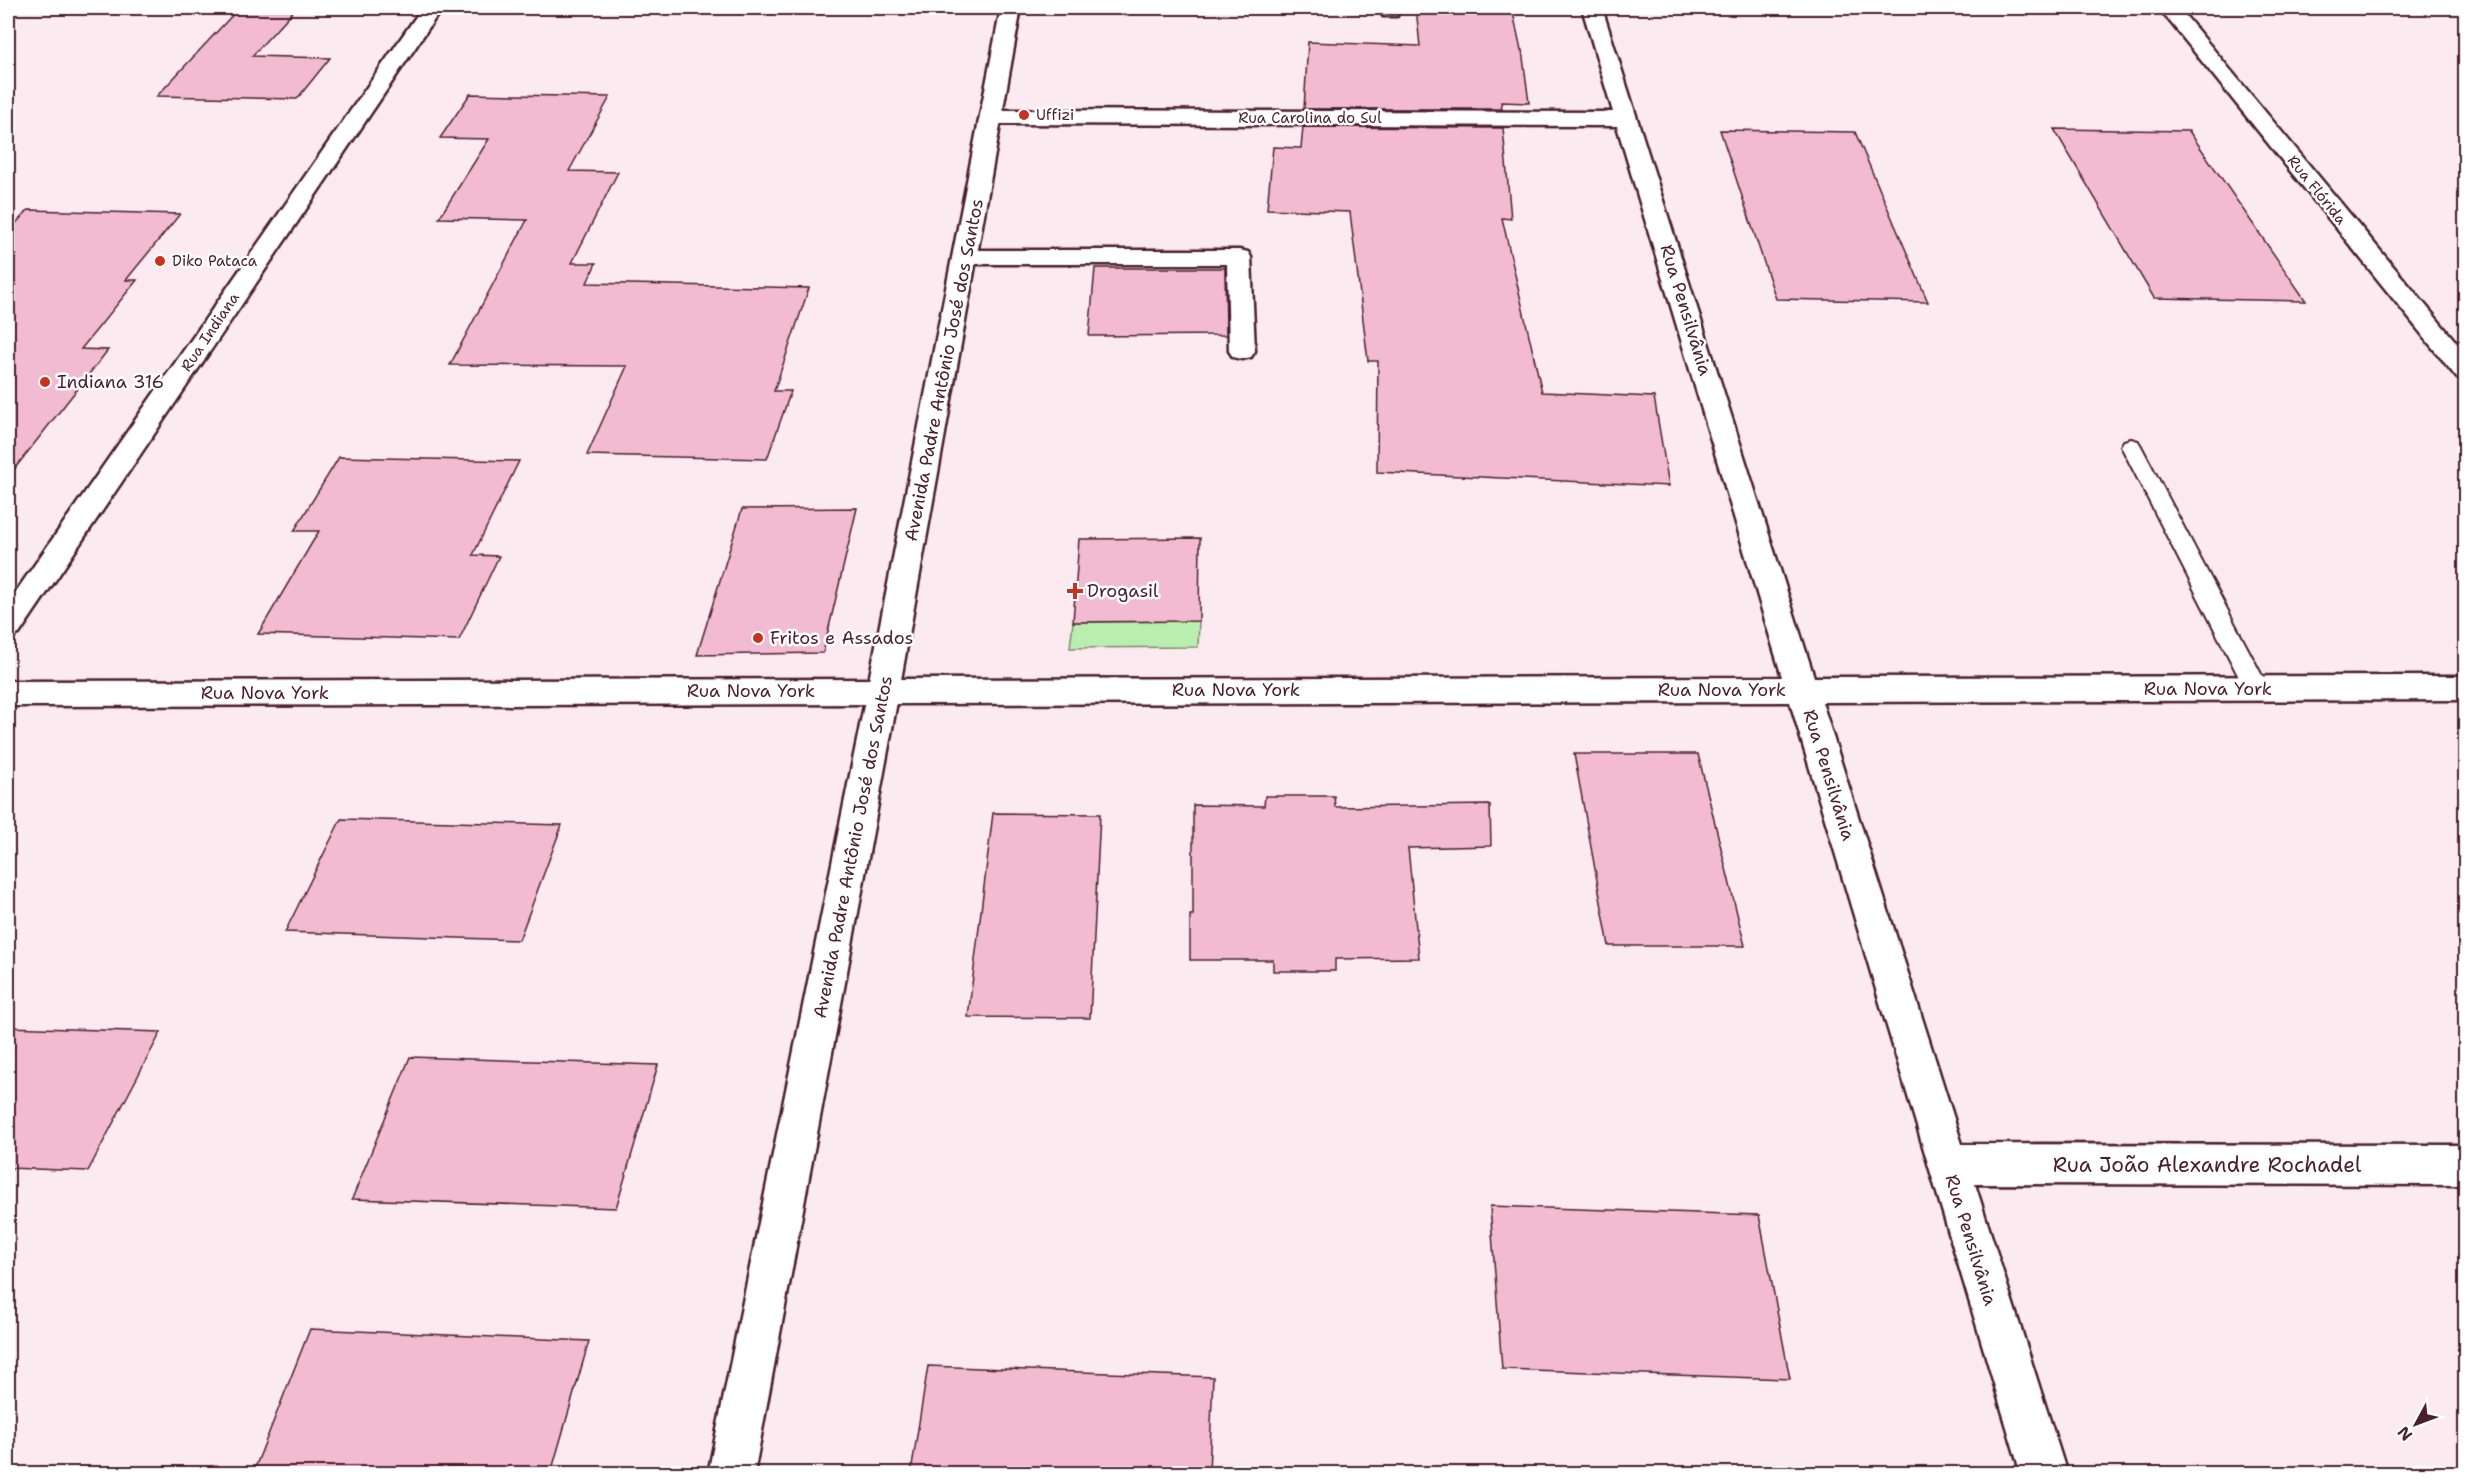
<svg xmlns="http://www.w3.org/2000/svg" width="2473" height="1481" viewBox="0 0 2473 1481" font-family="'Shantell Sans',sans-serif">
<style>
.green{fill:#b9eeaf;stroke:#82866d;stroke-width:1.5}
.building{fill:#f2bbd1;stroke:#4a1f2b;stroke-width:1.5}
.lines{fill:none;stroke-linecap:round;stroke-linejoin:round}
.lane-casing{stroke:#4a1f2b;stroke-width:4}
.street-casing{stroke:#4a1f2b;stroke-width:5}
.secondary-casing{stroke:#4a1f2b;stroke-width:5}
.lane{fill:#fff;fill-rule:evenodd}
.street{fill:#fff;fill-rule:evenodd}
.secondary{fill:#fff;fill-rule:evenodd}
.poi-dot{fill:#c8321e;stroke:#fff;stroke-width:2}
.labels{text-anchor:middle;stroke-width:5;stroke-linejoin:round;paint-order:stroke}
.far-poi-label{font-size:15px;fill:#4a1f2b;stroke:#fff;text-anchor:start}
.far-street-label{font-size:15px;fill:#4a1f2b;stroke:#fff}
.street-label{font-size:18px;fill:#4a1f2b;stroke:#fff}
.poi-label{font-size:18px;fill:#4a1f2b;stroke:#fff;text-anchor:start}
.near-street-label{font-size:21px;fill:#4a1f2b;stroke:#fff}
</style>
<rect width="100%" height="100%" fill="#fbebf1"/>
<filter id="ink" filterUnits="userSpaceOnUse"><feTurbulence type="fractalNoise" baseFrequency=".0167" numOctaves="2"/><feDisplacementMap in="SourceGraphic" scale="12" xChannelSelector="R" yChannelSelector="G"/><feConvolveMatrix kernelMatrix="1 2 1 2 8 2 1 2 1" color-interpolation-filters="sRGB"/></filter>
<g filter="url(#ink)">
<!-- green -->
<path class="green" d="M1199,621L1198,647L1070,648L1073,622Z"/>
<!-- building -->
<g class="building">
<path d="M239,8H296L252,56L330,58L297,99L157,96Z"/>
<path d="M1416,8H1512L1521,50H1522L1529,103L1501,102L1502,109H1304L1308,42L1420,46Z"/>
<path d="M470,94L610,97L569,171L618,172L572,263H596L587,283L809,288L774,391H791L767,459L587,455L627,366L450,365L527,220L439,218L489,139L440,138Z"/>
<path d="M1303,127L1503,128L1511,219L1502,218L1542,392L1654,397L1669,486L1377,472L1378,361H1368L1350,212L1267,209L1273,147L1301,148Z"/>
<path d="M2054,129L2189,131L2306,301L2154,298Z"/>
<path d="M1720,130L1855,132L1928,302L1776,299Z"/>
<path d="M28,210L180,214L126,280H137L81,349L108,350L8,477V232Z"/>
<path d="M1095,268H1225L1226,335L1089,336Z"/>
<path d="M339,457L519,461L473,555L499,556L459,640L258,634L319,531H294Z"/>
<path d="M857,508L823,653L697,655L742,509Z"/>
<path d="M1200,538L1199,621L1073,622L1079,539Z"/>
<path d="M1574,754H1698L1745,946H1609Z"/>
<path d="M1265,796H1334L1335,807L1490,805L1491,846L1408,848L1419,958L1335,959V971H1273V960H1190V915H1193V805L1264,806Z"/>
<path d="M993,813L1100,814L1090,1018L968,1017Z"/>
<path d="M341,819L562,825L519,940L285,932Z"/>
<path d="M8,1027L161,1032L88,1171L8,1168Z"/>
<path d="M410,1057L658,1065L616,1208L352,1199Z"/>
<path d="M1490,1206L1759,1215L1790,1379L1502,1369Z"/>
<path d="M310,1329L589,1341L551,1473H253Z"/>
<path d="M928,1366L1213,1377L1209,1473H911Z"/>
</g>
<g class="lines">
<!-- lane casing -->
<g class="lane-casing">
<path id="lane" d="M2131,439L2138,441L2141,446L2269,689L2265,695L2257,698L2249,695L2245,689L2121,446L2124,441Z"/>
</g>
<!-- street casing -->
<g class="street-casing">
<g id="street">
<path d="M422,8H442L19,634L8,637V603Z"/>
<path d="M1380,8H1400L1397,16H1383Z"/>
<path d="M1582,8H1602L1814,677L2466,676V700L1822,702L1962,1144L2466,1145V1185L1975,1184L2067,1474H2021L1790,702L8,706V681L1782,677L1617,126L992,124L984,122L981,117L984,112L992,110L1613,112Z"/>
<path d="M2159,8H2179L2466,354V380L2457,378Z"/>
<path d="M965,250H1239L1248,252L1251,257L1255,351L1251,357L1242,359L1233,357L1229,351L1227,264H965L956,262L953,257L956,252Z"/>
</g>
</g>
<!-- secondary casing -->
<g class="secondary-casing">
<path id="secondary" d="M1001,8H1021L899,691L754,1474H708L867,691Z"/>
</g>
<!-- lane -->
<use href="#lane" class="lane"/>
<!-- street -->
<use href="#street" class="street"/>
<!-- secondary -->
<use href="#secondary" class="secondary"/>
</g>
</g>
<!-- markers -->
<g class="poi-dot">
<circle cx="1024" cy="115" r="6"/>
<circle cx="160" cy="261" r="6"/>
<circle cx="45" cy="382" r="6"/>
<path d="M1072 582h6v6h6v6h-6v6h-6v-6h-6v-6h6z"/>
<circle cx="758" cy="638" r="6"/>
</g>
<g class="labels">
<!-- far-poi labels -->
<g class="far-poi-label">
<text x="1036" y="120">Uffizi</text>
<text x="172" y="266">Diko Pataca</text>
</g>
<!-- far-street labels -->
<g class="far-street-label">
<text x="1310" y="123">Rua Carolina do Sul</text>
<text transform="translate(2317 190) rotate(51)" y="5">Rua Flórida</text>
<text transform="translate(210 332) rotate(-56)" y="5">Rua Indiana</text>
</g>
<!-- street labels -->
<g class="street-label">
<text transform="translate(1686 310) rotate(73)" y="6">Rua Pensilvânia</text>
<text transform="translate(944 370) rotate(-79)" y="6">Avenida Padre Antônio José dos Santos</text>
<text x="2208" y="695">Rua Nova York</text>
<text x="1236" y="696">Rua Nova York</text>
<text x="1722" y="696">Rua Nova York</text>
<text x="751" y="697">Rua Nova York</text>
<text x="265" y="699">Rua Nova York</text>
<text transform="translate(1829 775) rotate(73)" y="6">Rua Pensilvânia</text>
<text transform="translate(853 847) rotate(-79)" y="6">Avenida Padre Antônio José dos Santos</text>
<text transform="translate(1971 1240) rotate(73)" y="6">Rua Pensilvânia</text>
</g>
<!-- poi labels -->
<g class="poi-label">
<text x="57" y="388">Indiana 316</text>
<text x="1087" y="597">Drogasil</text>
<text x="770" y="644">Fritos e Assados</text>
</g>
<!-- near-street labels -->
<g class="near-street-label">
<text x="2207" y="1172">Rua João Alexandre Rochadel</text>
</g>
</g>
<!-- margin -->
<rect width="2473" height="1481" fill="none" stroke="#fff" stroke-width="30"/>
<rect x="15" y="15" width="2443" height="1451" fill="none" stroke="#4a1f2b" stroke-width="2" filter="url(#ink)"/>
<!-- north arrow -->
<g transform="translate(2416 1424) rotate(229)" stroke="#ffffff" stroke-width="4.5" paint-order="stroke">
<path d="M0-4.5L10 22L0 15L-10 22Z" fill="#4a1f2b"/>
<text y="-9" font-size="16" font-weight="bold" text-anchor="middle" fill="#4a1f2b">N</text>
</g>
</svg>
